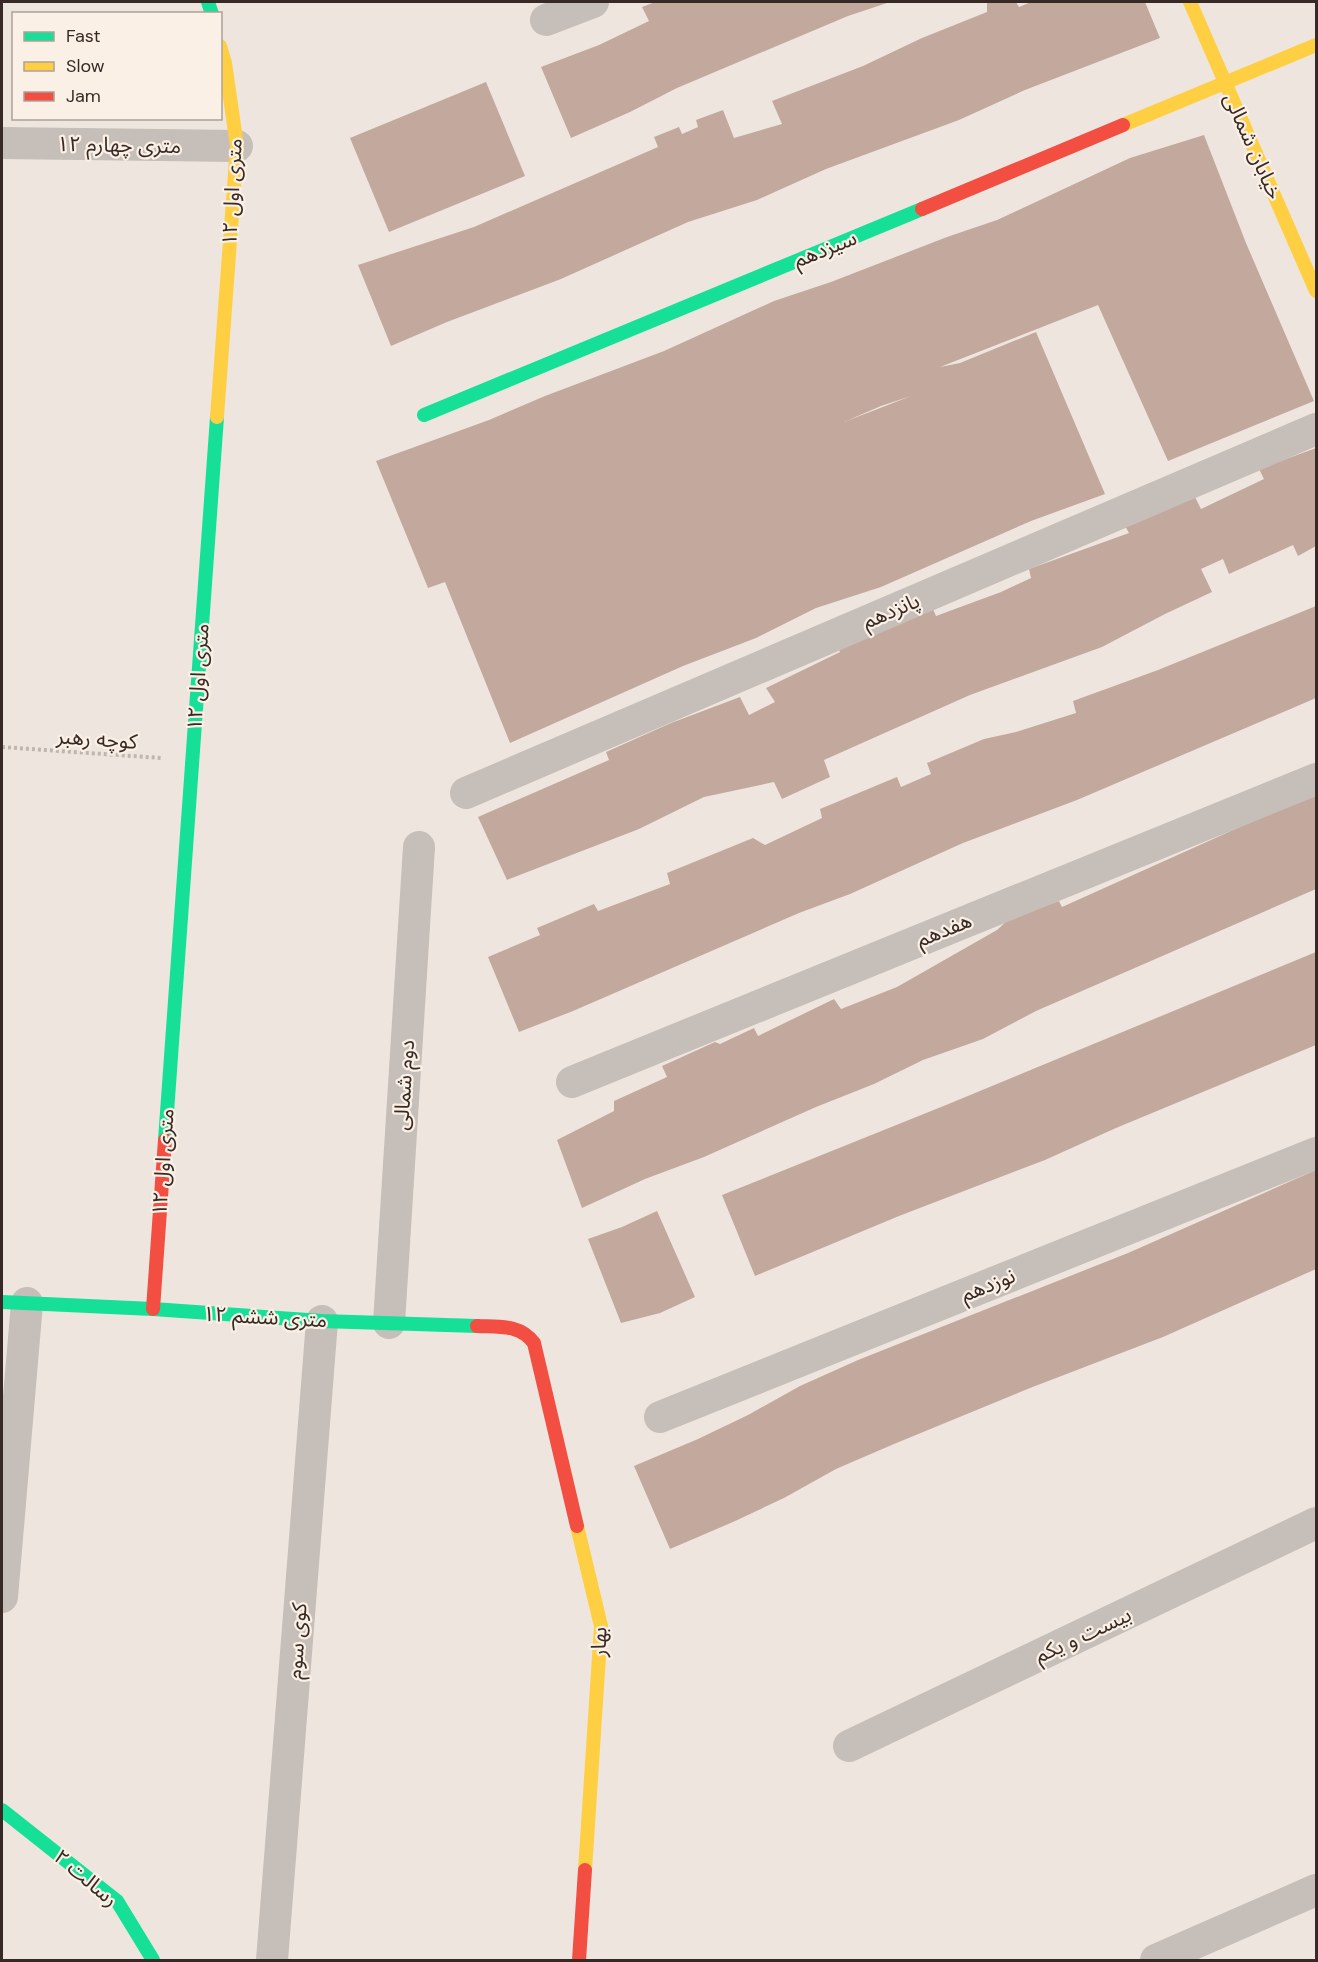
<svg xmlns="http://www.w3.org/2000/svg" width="1318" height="1962" viewBox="0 0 1318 1962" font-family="'DM Sans','Noto Sans Arabic',sans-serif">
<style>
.building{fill:#c3a89e;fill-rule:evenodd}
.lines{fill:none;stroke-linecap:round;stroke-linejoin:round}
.path{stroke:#bfb6b0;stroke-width:4;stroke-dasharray:3 3;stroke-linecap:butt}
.street{stroke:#c6beb8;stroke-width:32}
.fast{stroke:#16e098;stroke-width:14}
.slow{stroke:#ffcf43;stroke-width:14}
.jam{stroke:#f24e42;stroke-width:14}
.labels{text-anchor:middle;stroke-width:4.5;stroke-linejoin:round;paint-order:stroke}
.street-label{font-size:21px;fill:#372a26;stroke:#fbf0e5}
</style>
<rect width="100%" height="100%" fill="#eee6de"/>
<!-- building -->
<g class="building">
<path d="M655,2H890L848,16L677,88L630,112L571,138L541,67L599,45L649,21L642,7Z"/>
<path d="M993,2H1016L1019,7L1031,2H1145L1160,38L1025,90L959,120L826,169L757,200L688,222L561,279L447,322L391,346L358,265L474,227L658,147L654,137L679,127L682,134L698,127L696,120L723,110L734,138L782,124L772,101L863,66L922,38L987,12V3Z"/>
<path d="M486,82L525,176L389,232L350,138Z"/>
<path d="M1204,135L1246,243L1314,401L1168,461L1098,305L940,367L960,363L1036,332L1105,494L1031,521L881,587L816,608L756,638L683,666L510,743L445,582L428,588L376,461L489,420L545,396L664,351L774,301L831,282L947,237L997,220L1130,158ZM911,396L844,422L881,406Z"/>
<path d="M1316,448V546L1298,556L1293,545L1229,574L1223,559L1201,569L1212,592L1165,614L1102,647L970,695L824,760L830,777L782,799L774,782L704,797L639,829L507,880L478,817L609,760L606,752L671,723L740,697L749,715L775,702L766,688L840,652L837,645L933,609L936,616L1001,592L1031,578L1029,569L1129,533L1124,524L1193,493L1201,509L1264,479L1259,469Z"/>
<path d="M1316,606V698L1077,800L963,843L850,894L799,913L573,1011L519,1032L488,957L540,935L537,928L594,904L598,911L670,884L667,873L753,838L765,845L822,818L820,809L897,777L901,787L931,774L927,763L984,739L1016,732L1076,713L1073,701L1158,670Z"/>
<path d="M1316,796V889L1036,1011L983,1039L923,1060L874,1084L816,1107L704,1157L645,1179L582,1208L557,1140L614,1111V1101L667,1077L662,1066L715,1042L720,1044L754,1028L758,1036L834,999L841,1009L897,987L997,930L1009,919L1059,901L1062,907L1280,809Z"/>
<path d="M1316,952V1045L1116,1128L1045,1160L899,1216L755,1276L722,1195L946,1105Z"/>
<path d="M1316,1170V1269L1163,1337L1030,1388L894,1444L836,1469L784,1498L733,1522L670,1549L634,1466L698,1439L748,1415L800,1386L858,1360L1128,1253Z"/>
<path d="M657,1211L695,1297L660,1313L621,1323L588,1239L622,1227Z"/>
</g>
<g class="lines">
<!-- path -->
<path class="path" d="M2,747L161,758"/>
<!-- street -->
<g class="street">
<path d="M546,20L593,2"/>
<path d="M2,143L237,146"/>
<path d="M466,793L1316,429"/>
<path d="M572,1082L1316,779"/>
<path d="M389,1323L419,847"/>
<path d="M660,1417L1316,1153"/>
<path d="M2,1597L27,1303"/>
<path d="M849,1746L1316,1523"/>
<path d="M272,1960L322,1321"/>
<path d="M1156,1960L1316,1890"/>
</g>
<!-- fast -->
<g class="fast">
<path d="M208,2L212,14"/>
<path d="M424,415L922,209"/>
<path d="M165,1140L217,417"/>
<path d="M2,1302L153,1309L322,1321L477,1326"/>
<path d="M2,1810L117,1901L153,1960"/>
</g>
<!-- slow -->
<g class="slow">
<path d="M1190,2L1316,291"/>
<path d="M1123,125L1316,45"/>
<path d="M217,417L237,146L225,63L220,46"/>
<path d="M577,1526L601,1626L585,1870"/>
</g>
<!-- jam -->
<g class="jam">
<path d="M922,209L1123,125"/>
<path d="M153,1309L165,1140"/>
<path d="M477,1326C499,1327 520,1324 534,1343L577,1526"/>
<path d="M579,1960L585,1870"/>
</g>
</g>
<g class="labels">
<!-- street labels -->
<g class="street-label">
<text transform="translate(119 145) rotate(1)" y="7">۱۲ متری چهارم</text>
<text transform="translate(1253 146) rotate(66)" y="7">خیابان شمالی</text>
<text transform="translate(232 192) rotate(-87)" y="7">۱۲ متری اول</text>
<text transform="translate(825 249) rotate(-22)" y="7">سیزدهم</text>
<text transform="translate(891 611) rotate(-23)" y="7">پانزدهم</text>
<text transform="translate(198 677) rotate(-86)" y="7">۱۲ متری اول</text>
<text transform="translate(97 739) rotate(4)" y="7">کوچه رهبر</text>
<text transform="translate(944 930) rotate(-22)" y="7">هفدهم</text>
<text transform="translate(404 1085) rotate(-86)" y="7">دوم شمالی</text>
<text transform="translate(163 1162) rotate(-86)" y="7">۱۲ متری اول</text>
<text transform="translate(988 1285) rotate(-22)" y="7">نوزدهم</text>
<text transform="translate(265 1317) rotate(3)" y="7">۱۲ متری ششم</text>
<text transform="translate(1083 1635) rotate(-25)" y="7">بیست و یکم</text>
<text transform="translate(297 1641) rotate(-86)" y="7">کوی سوم</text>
<text transform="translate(599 1642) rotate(-89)" y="7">بهار</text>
<text transform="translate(86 1878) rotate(40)" y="7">رسالت ۲</text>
</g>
</g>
<!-- border -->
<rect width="1318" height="1962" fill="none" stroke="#372a26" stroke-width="6"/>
<!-- legend -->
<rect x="12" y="12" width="210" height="108" fill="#fbf0e5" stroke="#ada199" stroke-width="1.5"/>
<rect x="24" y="32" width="30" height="9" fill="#16e098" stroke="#ada199" stroke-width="1.5"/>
<text x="66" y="42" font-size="18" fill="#372a26">Fast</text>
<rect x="24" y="62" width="30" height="9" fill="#ffcf43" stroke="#ada199" stroke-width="1.5"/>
<text x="66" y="72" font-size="18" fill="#372a26">Slow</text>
<rect x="24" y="92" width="30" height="9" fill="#f24e42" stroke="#ada199" stroke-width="1.5"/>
<text x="66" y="102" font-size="18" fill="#372a26">Jam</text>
</svg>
